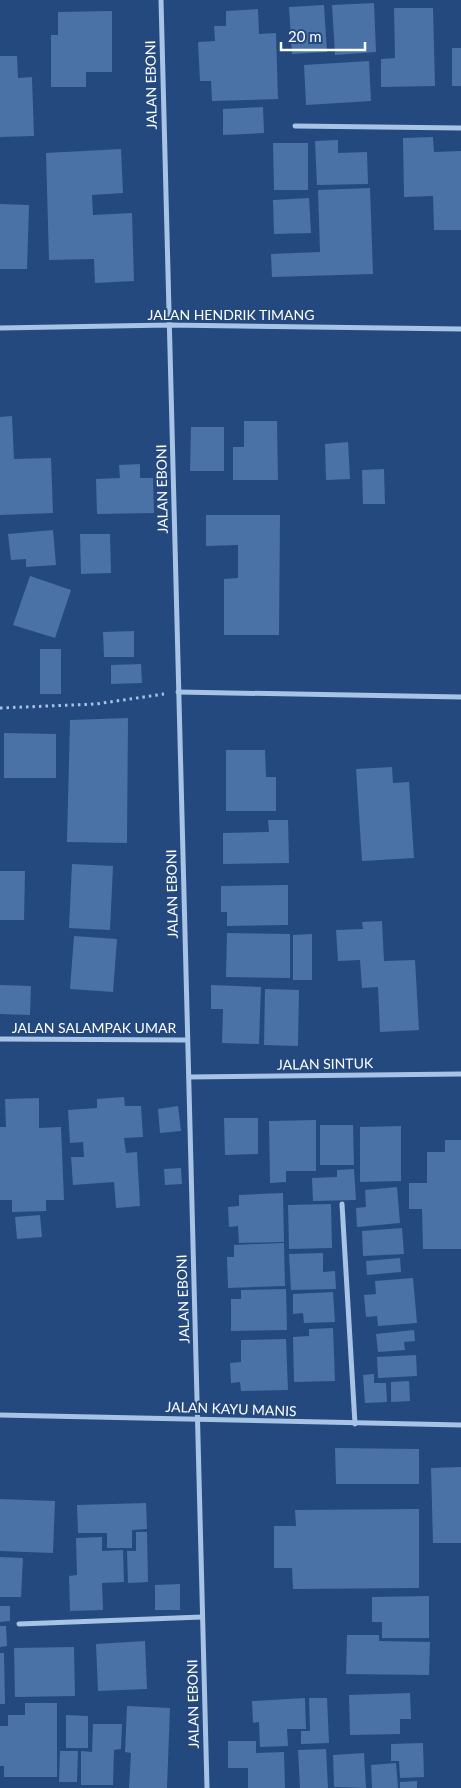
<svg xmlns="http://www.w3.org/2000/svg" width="461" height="1788" viewBox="0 0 461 1788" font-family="Lato,sans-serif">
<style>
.building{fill:#4b72a7}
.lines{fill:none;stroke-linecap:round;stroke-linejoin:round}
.path{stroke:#a7c3e6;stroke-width:3;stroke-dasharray:2.5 4;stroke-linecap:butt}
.minor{stroke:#a7c3e6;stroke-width:5}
.labels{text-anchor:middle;stroke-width:4.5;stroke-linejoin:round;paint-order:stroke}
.street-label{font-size:14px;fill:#fff;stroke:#23497e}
</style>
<rect width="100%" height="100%" fill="#23497e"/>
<!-- building -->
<g class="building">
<path d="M374,3L376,52L335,55L332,5Z"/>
<path d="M324,5L327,52L292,54L289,7Z"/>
<path d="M394,8H433L435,86L381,87V59L395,58Z"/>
<path d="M258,9L259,34L276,33L278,99L212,101L211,81H200L198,42L215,41L214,26H226V11Z"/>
<path d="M112,11V72H86V87H51V35H58V12Z"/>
<rect x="452" y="48" width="9" height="38"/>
<path d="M0,56H17L18,78L32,77L34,136L0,137Z"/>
<path d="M369,61L371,101L306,105L304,65Z"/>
<path d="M263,107L264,133L223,135V109Z"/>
<path d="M433,137L434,152L461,151V230H434L433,196L404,197L403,138Z"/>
<path d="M338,140V153L367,152L368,184L317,185L315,141Z"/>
<path d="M273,143H308V190H274Z"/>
<path d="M121,149L123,193L92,195L93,215L132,213L134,281L95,283L94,259L49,260L46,153Z"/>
<path d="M370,188L373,274L272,277L271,254L320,252L318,190Z"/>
<path d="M309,198L311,233L274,234L273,200Z"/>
<path d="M0,204L29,205L27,269H0Z"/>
<path d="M12,416L14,459L51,458L53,513L0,515V417Z"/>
<path d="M244,421H277L278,480H233V447H244Z"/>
<path d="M191,427H224V471H190Z"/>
<path d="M348,442L350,479L326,480L325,444Z"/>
<path d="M140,464V478H153L154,513L97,514L96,479L120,478L119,465Z"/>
<path d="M384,469L385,504H363L362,470Z"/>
<path d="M206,515H280L279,635H224V579L238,578V545L206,546Z"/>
<path d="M53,530L56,565L26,567V559L11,560L8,534Z"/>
<path d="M80,534H110L111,573L81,574Z"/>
<path d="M30,576L71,590L55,638L13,625Z"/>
<path d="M134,631V657H104L103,632Z"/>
<rect x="40" y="649" width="21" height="45"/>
<path d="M141,664L142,683L111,684V665Z"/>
<path d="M128,718L127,843L67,842L70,720Z"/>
<path d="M4,733L56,734V778H4Z"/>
<path d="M226,750H265L266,777H276V811H226Z"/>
<path d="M392,767L393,783L409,782L414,858L362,861L356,769Z"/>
<path d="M268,820H288L289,863L223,864V833L269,832Z"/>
<path d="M72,864L113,866L110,930L69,928Z"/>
<path d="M0,871H25L24,920H0Z"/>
<path d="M288,885V925L227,926V912H221V886Z"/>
<path d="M382,921L384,961L415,960L419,1030L380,1032L378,987L362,988L360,960L338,961L336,930L363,929L362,922Z"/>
<path d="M227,933L290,934V978L226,977Z"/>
<path d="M312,934V980H293V935Z"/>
<path d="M74,936L117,939L113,992L70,989Z"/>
<path d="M0,985L31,986L30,1015L0,1014Z"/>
<path d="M211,985L261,987L259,1044L222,1043L223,1009H211Z"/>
<path d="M265,989L299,990L298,1046L264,1045Z"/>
<path d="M124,1097L125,1106H141L143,1137L124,1138L126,1153L137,1152L140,1206L116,1208L114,1182L73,1185L71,1157H84L83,1142L70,1143L68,1110L97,1108V1099Z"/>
<path d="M39,1098V1128L61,1127L64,1200H46V1211L12,1212V1200H0V1127H6L5,1099Z"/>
<path d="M178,1106L181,1131L160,1133L158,1109Z"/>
<path d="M224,1118H258V1154L225,1155Z"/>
<path d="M316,1120V1171H286V1182L270,1183L269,1121Z"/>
<path d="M320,1125H353L354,1165H320Z"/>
<path d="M401,1126V1181L360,1182V1127Z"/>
<path d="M445,1140H461V1249H423L422,1209H409V1183H427V1152H445Z"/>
<path d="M181,1168L182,1184L165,1185L164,1169Z"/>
<path d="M354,1169L356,1200L313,1201L312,1178L337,1177V1170Z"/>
<path d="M397,1187L400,1223L357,1227L356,1208L366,1207L365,1190Z"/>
<path d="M283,1193L284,1242L239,1243L238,1226L229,1227L228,1207L239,1206V1195Z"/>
<path d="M331,1204L332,1248L289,1249L288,1205Z"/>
<path d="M40,1215L42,1237L17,1239L15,1217Z"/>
<path d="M402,1228L404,1254L363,1256L362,1231Z"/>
<path d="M284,1243L285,1286L228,1288L227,1257H234V1245Z"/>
<path d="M323,1253V1272L335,1271L336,1289L291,1290L289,1254Z"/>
<path d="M400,1258L401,1272L367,1275L366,1261Z"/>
<path d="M413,1278L417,1323L378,1326L377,1316L366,1317L364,1295L376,1294L375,1281Z"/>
<path d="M286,1289L287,1330L231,1331V1299H241V1290Z"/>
<path d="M333,1292L335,1322L304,1323L303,1313L293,1314V1294Z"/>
<path d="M333,1328L335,1381L294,1382L293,1337L309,1336V1329Z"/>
<path d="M414,1330L415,1341L404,1342L405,1350L378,1352L376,1334Z"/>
<path d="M286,1339L288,1390L241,1391L240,1382L231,1383L230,1363L241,1362V1340Z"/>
<path d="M416,1355L417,1376L378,1378L377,1357Z"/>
<path d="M374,1374V1383H386L387,1402L365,1403L363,1375Z"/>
<path d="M409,1381L410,1401L391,1402V1382Z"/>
<path d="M335,1448L419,1449V1484H336Z"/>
<path d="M461,1467V1543H433L431,1468Z"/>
<path d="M0,1499L55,1501L53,1553L0,1551Z"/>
<path d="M146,1503L147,1529L132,1530V1548H107V1533H78L77,1505Z"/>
<path d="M419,1509V1588L293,1589L292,1568H274V1526H296L295,1510Z"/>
<path d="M136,1532H147L148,1582L128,1583L127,1551H136Z"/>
<path d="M102,1537V1551L123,1550L124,1582L102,1583L103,1610L70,1611L69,1576L77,1575L76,1538Z"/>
<path d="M0,1557L23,1558L21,1597H0Z"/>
<path d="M180,1584V1610H155V1585Z"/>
<path d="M429,1596V1638H382V1622H372V1597Z"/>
<path d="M0,1606H10V1621L0,1622Z"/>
<path d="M0,1626H6L7,1646L0,1647Z"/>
<path d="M347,1635H379V1641L430,1642L429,1675L346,1674Z"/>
<path d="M145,1641L147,1689L98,1691L96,1644Z"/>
<path d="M74,1647L75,1696L15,1697L14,1648Z"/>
<path d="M0,1653H4L5,1704H0Z"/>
<path d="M410,1693L411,1719H400V1734L350,1735L349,1695Z"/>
<path d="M305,1698L306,1729H287L288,1746L260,1747L259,1722L253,1723L252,1701Z"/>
<path d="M309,1698H327L329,1743L301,1744V1731H310Z"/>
<path d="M25,1703H57V1777H4V1766H0V1726H8V1715H25Z"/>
<path d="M127,1706L170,1708L167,1788H129L131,1753L125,1752Z"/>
<path d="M66,1715L88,1716V1748H66Z"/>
<path d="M93,1724H122L121,1749L114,1750L113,1785H81V1751L92,1752Z"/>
<path d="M228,1741H256V1753L284,1752L285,1788H248V1768H228Z"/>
<path d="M423,1743L424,1777L400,1778L399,1761H391V1744Z"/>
<path d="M326,1749L328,1788H300L298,1750Z"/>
<path d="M60,1751H78L77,1782H59Z"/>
<path d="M364,1753L366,1788L334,1787L333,1755Z"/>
<path d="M396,1763L398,1788H372L371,1765Z"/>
<path d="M417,1781V1788H400V1782Z"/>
</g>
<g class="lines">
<!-- path -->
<path class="path" d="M0,708L96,704L164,694"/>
<!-- minor -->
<g class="minor">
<path d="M161,0L207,1788"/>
<path d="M295,126L461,128"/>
<path d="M0,328L169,325L461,329"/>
<path d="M178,692L461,697"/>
<path d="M0,1039L187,1040"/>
<path d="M189,1077L461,1074"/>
<path d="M342,1204L355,1424"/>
<path d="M0,1415L461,1425"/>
<path d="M19,1624L202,1617"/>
</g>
</g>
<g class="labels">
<!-- street labels -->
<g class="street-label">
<text transform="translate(151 85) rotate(-91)" y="5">JALAN EBONI</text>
<text x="231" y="320">JALAN HENDRIK TIMANG</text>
<text transform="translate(162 489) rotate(-91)" y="5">JALAN EBONI</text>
<text transform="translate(172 894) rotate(-91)" y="5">JALAN EBONI</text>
<text x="94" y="1033">JALAN SALAMPAK UMAR</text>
<text transform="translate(325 1064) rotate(-1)" y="5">JALAN SINTUK</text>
<text transform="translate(183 1299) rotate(-92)" y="5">JALAN EBONI</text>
<text transform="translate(231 1409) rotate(2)" y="5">JALAN KAYU MANIS</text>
<text transform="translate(193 1704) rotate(-91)" y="5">JALAN EBONI</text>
</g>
</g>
<!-- scale -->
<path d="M281 42v8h84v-8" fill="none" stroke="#ffffff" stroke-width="2.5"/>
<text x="288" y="42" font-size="15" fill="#ffffff" stroke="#23497e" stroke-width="4" paint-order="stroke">20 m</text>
</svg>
